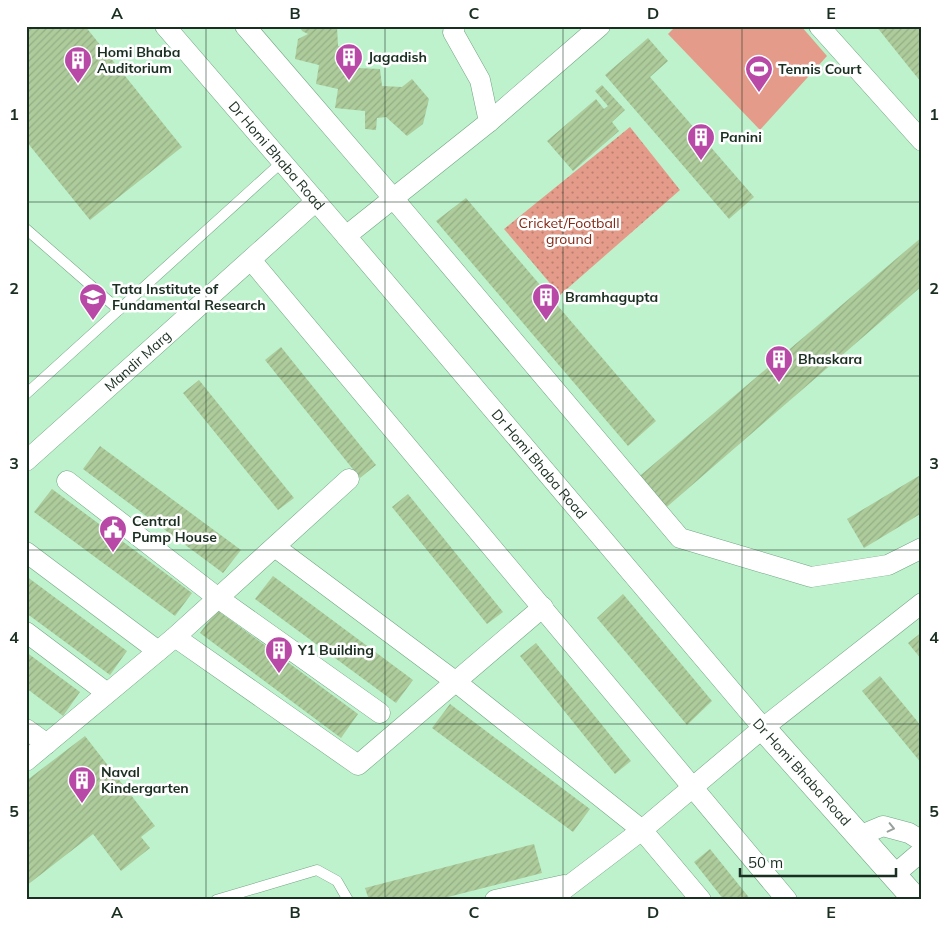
<svg xmlns="http://www.w3.org/2000/svg" width="948" height="926" viewBox="0 0 948 926" font-family="Mulish,sans-serif">
<style>
.grass{fill:url(#grass-dots)}
.pitch{fill:#e59b89}
.building{fill:url(#building-hatch)}
.lines{fill:none;stroke-linecap:round;stroke-linejoin:round}
.service-casing{stroke:#72a482;stroke-width:11}
.minor-casing{stroke:#72a482;stroke-width:21}
.tertiary-casing{stroke:#72a482;stroke-width:26}
.service{stroke:#fff;stroke-width:10}
.minor{stroke:#fff;stroke-width:20}
.tertiary{stroke:#fff;stroke-width:25}
.oneway{stroke:#98a19b}
.grid{fill:none;stroke:#1a2f21;stroke-width:1;stroke-opacity:0.55}
.labels{text-anchor:middle;stroke-width:5;stroke-linejoin:round;paint-order:stroke}
.poi-label{font-size:14px;font-weight:bold;fill:#1a2f21;stroke:#fff;text-anchor:start}
.street-label{font-size:14px;fill:#1a2f21;stroke:#fff}
.park-label{font-size:14px;fill:#812713;stroke:#fff}
.neatline{fill:none;stroke:#1a2f21;stroke-width:2}
.grid-label{font-size:16px;text-anchor:middle;font-weight:bold;fill:#1a2f21}
</style>
<defs>
<pattern id="grass-dots" width="8" height="8" patternUnits="userSpaceOnUse" patternTransform="scale(1.25)"><rect width="8" height="8" fill="#e59b89"/><path d="M2 2h.1M6 6h.1" fill="none" stroke="#b97f70" stroke-width="1.8" stroke-linecap="round"/></pattern>
<pattern id="building-hatch" width="6" height="6" patternUnits="userSpaceOnUse" patternTransform="scale(1.25)"><rect width="6" height="6" fill="#adcb9b"/><path d="M-1 1l2-2M0 6l6-6M5 7l2-2" fill="none" stroke="#94af85"/></pattern>
</defs>
<rect width="100%" height="100%" fill="#bdf2cc"/>
<!-- grass -->
<path class="grass" d="M630,127L680,190L560,295L504,229Z"/>
<!-- pitch -->
<path class="pitch" d="M676,26H801L827,56L760,130L668,34Z"/>
<!-- building -->
<g class="building">
<path d="M26,26H85L182,147L90,220L26,141Z"/>
<path d="M300,26H337L338,46L358,48L357,68L380,69L382,86L402,87L412,79L429,99L423,124L407,136L386,117L377,118L376,130L365,129V111L335,108L338,89L316,84L319,65L295,59L298,39L308,34L302,31Z"/>
<path d="M876,26H922V83L912,71Z"/>
<path d="M648,38L668,61L650,77L754,197L729,219L605,75Z"/>
<path d="M602,85L625,110L612,122L619,131L573,171L547,141L596,99L604,109L608,106L595,91Z"/>
<path d="M466,198L656,421L628,446L436,221Z"/>
<path d="M922,237V286L661,512L635,480Z"/>
<path d="M281,347L376,465L360,478L265,360Z"/>
<path d="M199,380L294,498L278,510L183,393Z"/>
<path d="M100,446L241,550L223,573L83,469Z"/>
<path d="M922,474V513L864,548L847,519Z"/>
<path d="M52,489L192,593L175,616L34,512Z"/>
<path d="M408,494L503,612L487,624L392,507Z"/>
<path d="M26,576L127,651L110,675L26,613Z"/>
<path d="M273,576L413,680L396,703L255,599Z"/>
<path d="M623,594L712,701L687,725L597,618Z"/>
<path d="M217,610L358,714L341,738L200,633Z"/>
<path d="M922,632V660L908,643Z"/>
<path d="M536,643L631,761L615,774L520,656Z"/>
<path d="M26,652L80,692L63,716L26,688Z"/>
<path d="M880,676L922,727V764L862,691Z"/>
<path d="M450,704L590,809L573,832L432,728Z"/>
<path d="M85,736L155,826L141,837L150,848L121,871L93,834L26,886V781Z"/>
<path d="M534,844L542,873L436,900H369L365,888Z"/>
<path d="M710,849L751,900H724L694,862Z"/>
</g>
<g class="lines">
<!-- service casing -->
<g class="service-casing">
<g id="service">
<path d="M26,229L119,310"/>
<path d="M26,394L282,162"/>
<path d="M216,900L317,870L337,881L348,900"/>
</g>
</g>
<!-- minor casing -->
<g class="minor-casing">
<g id="minor">
<path id="s1" d="M165,26L346,236L763,728"/>
<path d="M245,26L393,198L680,538L811,577L888,565L922,548"/>
<path d="M455,26L453,32L480,80L489,122"/>
<path d="M819,26L922,141"/>
<path d="M346,236L489,122L600,26"/>
<path d="M251,260L787,900"/>
<path id="s2" d="M26,461L316,201"/>
<path d="M67,481L218,598L380,713"/>
<path d="M275,547L456,682L642,830L701,900"/>
<path d="M26,552L158,651"/>
<path d="M26,632L107,693"/>
<path d="M175,637L358,765L543,607"/>
<path d="M26,729L47,744"/>
<path d="M26,761L175,637L349,479"/>
<path d="M859,836L883,826L909,833L922,841"/>
<path d="M894,875L922,851"/>
<path d="M495,900L564,885"/>
<path d="M550,900L642,830L763,728L922,603"/>
</g>
</g>
<!-- tertiary casing -->
<g class="tertiary-casing">
<path id="tertiary" d="M763,728L916,900"/>
</g>
<!-- service -->
<use href="#service" class="service"/>
<!-- minor -->
<use href="#minor" class="minor"/>
<!-- tertiary -->
<use href="#tertiary" class="tertiary"/>
</g>
<!-- one-way arrows -->
<defs><path id="oneway-chevron" d="M-2-3.5L2.5 0L-2 3.5" fill="none" stroke-width="1.6" stroke-linecap="round" stroke-linejoin="round" transform="scale(1.25)"/></defs>
<use class="oneway" href="#oneway-chevron" transform="translate(891 828) rotate(13)"/>
<!-- grid -->
<path class="grid" d="M206,26V900M385,26V900M563,26V900M742,26V900M26,202H922M26,376H922M26,550H922M26,724H922"/>
<!-- icons -->
<defs>
<g id="building-pin" transform="scale(1.4375)"><path d="M0 17L-7.5 6A9.5 9.5 0 1 1 7.5 6Z" fill="#b849a7" stroke="#fff"/><path d="M-4-6H4V6H1V3H-1V6H-4ZM-2.5-4.3h1.7v1.8h-1.7ZM.8-4.3h1.7v1.8H.8ZM-2.5-1h1.7V.8h-1.7ZM.8-1h1.7V.8H.8Z" fill="#fff"/></g>
<g id="stadium-pin" transform="scale(1.4375)"><path d="M0 17L-7.5 6A9.5 9.5 0 1 1 7.5 6Z" fill="#b849a7" stroke="#fff"/><path d="M0-5a6.5 5 0 1 0 0 10a6.5 5 0 1 0 0-10ZM-3.5-1.8h7v3.6h-7Z" fill="#fff"/></g>
<g id="university-pin" transform="scale(1.4375)"><path d="M0 17L-7.5 6A9.5 9.5 0 1 1 7.5 6Z" fill="#b849a7" stroke="#fff"/><path d="M0-5L7-2L0 1L-7-2ZM-4 1L0 2.5L4 1V4Q0 6-4 4Z" fill="#fff"/></g>
<g id="civic-pin" transform="scale(1.4375)"><path d="M0 17L-7.5 6A9.5 9.5 0 1 1 7.5 6Z" fill="#b849a7" stroke="#fff"/><path d="M-.6-6.5H3V-4.5H.6V-3L4-1V1h2V6H-6V1h2V-1L-.6-3ZM-1.2 2.5V6h2.4V2.5Z" fill="#fff"/></g>
</defs>
<g fill-rule="evenodd">
<use href="#building-pin" x="349" y="57"/>
<use href="#building-pin" x="78" y="60"/>
<use href="#stadium-pin" x="759" y="69"/>
<use href="#building-pin" x="701" y="137"/>
<use href="#university-pin" x="93" y="297"/>
<use href="#building-pin" x="546" y="297"/>
<use href="#building-pin" x="779" y="359"/>
<use href="#civic-pin" x="113" y="529"/>
<use href="#building-pin" x="279" y="650"/>
<use href="#building-pin" x="82" y="780"/>
</g>
<g class="labels">
<!-- poi labels -->
<g class="poi-label">
<text x="97" y="57">Homi Bhaba<tspan x="97" dy="16">Auditorium</tspan></text>
<text x="368" y="62">Jagadish</text>
<text x="778" y="74">Tennis Court</text>
<text x="720" y="142">Panini</text>
<text x="112" y="294">Tata Institute of<tspan x="112" dy="16">Fundamental Research</tspan></text>
<text x="565" y="302">Bramhagupta</text>
<text x="798" y="364">Bhaskara</text>
<text x="132" y="526">Central<tspan x="132" dy="16">Pump House</tspan></text>
<text x="298" y="655">Y1 Building</text>
<text x="101" y="777">Naval<tspan x="101" dy="16">Kindergarten</tspan></text>
</g>
<!-- street labels -->
<g class="street-label">
<text dy="5" stroke="none"><textPath href="#s1" startOffset="171">Dr Homi Bhaba Road</textPath></text>
<text dy="5" stroke="none"><textPath href="#s2" startOffset="150">Mandir Marg</textPath></text>
<text dy="5" stroke="none"><textPath href="#s1" startOffset="576">Dr Homi Bhaba Road</textPath></text>
<text transform="translate(802 772) rotate(48)" y="5">Dr Homi Bhaba Road</text>
</g>
<!-- park labels -->
<g class="park-label">
<text x="569" y="228">Cricket/Football<tspan x="569" dy="16">ground</tspan></text>
</g>
</g>
<!-- border -->
<rect width="948" height="926" fill="none" stroke="#ffffff" stroke-width="55"/>
<!-- scale -->
<path d="M740 868v8h156v-8" fill="none" stroke="#1a2f21" stroke-width="2.5"/>
<text x="748" y="868" font-size="15" fill="#1a2f21" stroke="#ffffff" stroke-width="4" paint-order="stroke">50 m</text>
<rect x="28" y="28" width="892" height="870" class="neatline"/>
<g class="grid-label">
<text x="117" y="19">A</text>
<text x="295" y="19">B</text>
<text x="474" y="19">C</text>
<text x="653" y="19">D</text>
<text x="831" y="19">E</text>
<text x="14" y="120">1</text>
<text x="934" y="120">1</text>
<text x="14" y="294">2</text>
<text x="934" y="294">2</text>
<text x="14" y="469">3</text>
<text x="934" y="469">3</text>
<text x="14" y="643">4</text>
<text x="934" y="643">4</text>
<text x="14" y="817">5</text>
<text x="934" y="817">5</text>
<text x="117" y="918">A</text>
<text x="295" y="918">B</text>
<text x="474" y="918">C</text>
<text x="653" y="918">D</text>
<text x="831" y="918">E</text>
</g>
</svg>
